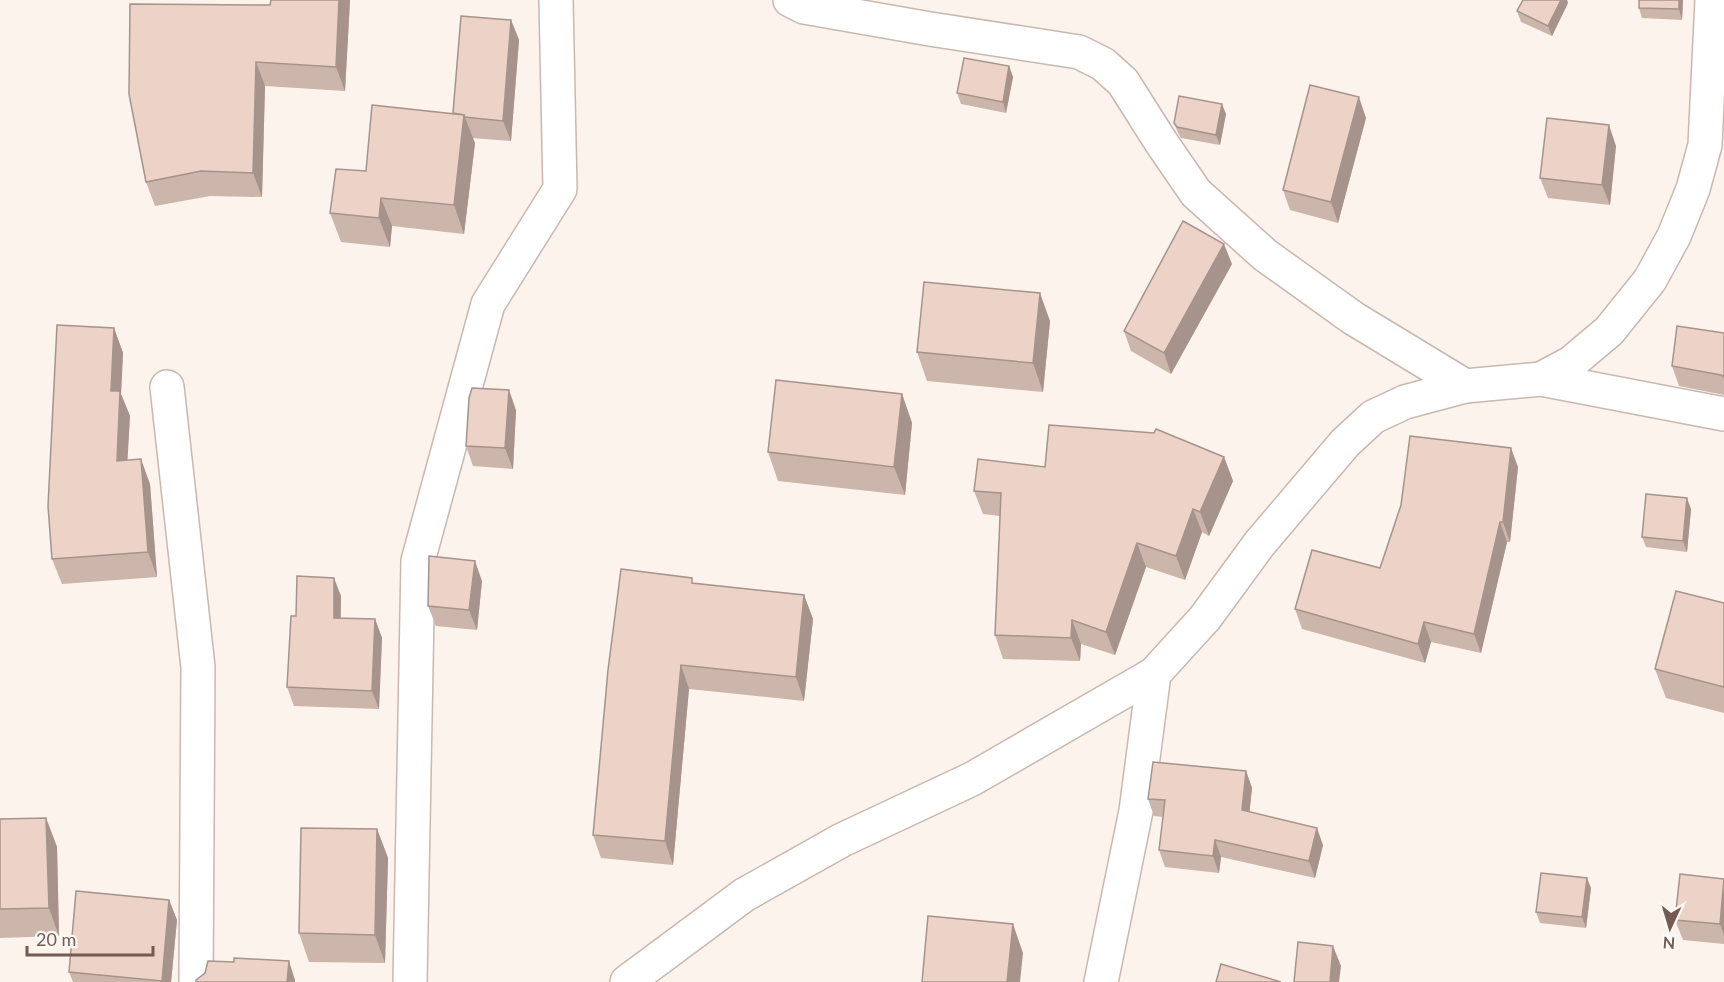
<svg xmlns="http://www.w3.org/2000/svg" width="1724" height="982" viewBox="0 0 1724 982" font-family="Lato,sans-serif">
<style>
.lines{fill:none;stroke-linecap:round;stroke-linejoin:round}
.minor-casing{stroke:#c9b8b0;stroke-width:36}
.minor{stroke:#fff;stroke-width:33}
.wall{fill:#ccb5ab}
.shaded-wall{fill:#a6938b}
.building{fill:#edd2c7;stroke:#a6938b;stroke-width:1.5}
</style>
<rect width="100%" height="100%" fill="#fbf3ec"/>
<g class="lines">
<!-- minor casing -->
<g class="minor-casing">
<g id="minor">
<path d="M790,0L804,7L930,29L1079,52L1103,64L1123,82L1161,142L1196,193L1265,255L1353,318L1465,386"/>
<path d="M1541,379L1724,414"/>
<path d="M167,387L198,667L196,982"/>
<path d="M410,982L418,561L488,304L560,189L556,0"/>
<path d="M627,982L744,895L842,840L972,779L1154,674L1205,618L1260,543L1345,443L1373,417L1405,402L1465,386L1541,379L1571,363L1609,331L1650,280L1674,236L1693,189L1705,145L1712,0"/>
<path d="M1101,982L1136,811L1154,674"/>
</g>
</g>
<!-- minor -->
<use href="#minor" class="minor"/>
</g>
<!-- wall -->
<g class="wall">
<path d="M271,0H350L345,91L265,86L262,197L210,196L155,206L146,182L270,5Z"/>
<path d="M1523,0H1567L1568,3L1552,36L1521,22L1517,11Z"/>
<path d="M1683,0L1682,20L1642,18L1639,8Z"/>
<path d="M511,20L519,40L511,141L472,138L475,143L464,234L392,226L390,247L341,242L330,213L366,171L453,113Z"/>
<path d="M1009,66L1013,77L1006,113L961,104L957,93Z"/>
<path d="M1226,114L1220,145L1181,138L1178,133L1174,123Z"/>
<path d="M1366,118L1338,223L1290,210L1283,190Z"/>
<path d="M1616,146L1610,205L1548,198L1540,178Z"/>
<path d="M1232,264L1171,374L1131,351L1124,331Z"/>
<path d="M1050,321L1043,392L927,381L917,352Z"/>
<path d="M114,328L123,353L121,394L130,416L127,460L150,484L157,577L62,584L52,559Z"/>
<path d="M1724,333V395L1679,386L1672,366Z"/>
<path d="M902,394L912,423L905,495L778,481L768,452Z"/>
<path d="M516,410L513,469L473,466L466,446Z"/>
<path d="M1224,457L1233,481L1209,536L1202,532L1185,580L1146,567L1115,655L1081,644L1080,661L1003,659L995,635L1000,516L983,514L974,491L1045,467Z"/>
<path d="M1518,467L1510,542H1507L1481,653L1431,642L1425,663L1302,629L1295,609L1380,568Z"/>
<path d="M1691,509L1687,552L1646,547L1642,537Z"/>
<path d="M482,581L477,630L436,626L428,606Z"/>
<path d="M695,584L804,595L813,619L804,701L689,689L673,865L601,858L593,835Z"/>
<path d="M341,596V618L375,619L382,638L379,709L294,706L287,687L296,616Z"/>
<path d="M1724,603V713L1666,698L1655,669Z"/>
<path d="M1246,771L1252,788L1249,812L1323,845L1315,878L1221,857L1219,873L1165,867L1159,850L1163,817L1154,816L1148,799Z"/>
<path d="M46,818L57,847L59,936L0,938V819Z"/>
<path d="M377,829L388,858L385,963L309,962L299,933Z"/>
<path d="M1724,879V944L1683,940L1675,920Z"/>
<path d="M1591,888L1586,928L1540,923L1536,912Z"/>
<path d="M169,900L177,920L171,982H73L69,972Z"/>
</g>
<!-- shaded-wall -->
<g class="shaded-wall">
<path d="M339,0H350L345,91L336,67Z"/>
<path d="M1561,0H1567L1568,3L1552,36L1548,26Z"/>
<path d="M1679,0H1683L1682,20L1679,9Z"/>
<path d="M511,20L519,40L511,141L503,121Z"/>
<path d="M256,62L265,86L262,197L253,173Z"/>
<path d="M1009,66L1013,77L1006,113L1003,102Z"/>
<path d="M1359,97L1366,118L1338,223L1331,202Z"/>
<path d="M1222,104L1226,114L1220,145L1216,135Z"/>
<path d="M464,115L475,143L464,234L454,205Z"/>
<path d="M1609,125L1616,146L1610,205L1602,185Z"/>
<path d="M381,198L392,226L390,247L379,218Z"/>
<path d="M1224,244L1232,264L1171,374L1164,353Z"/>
<path d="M1040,293L1050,321L1043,392L1033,363Z"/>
<path d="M114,328L123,353L121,394L130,416L126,486L117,461L111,391Z"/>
<path d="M509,390L516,410L513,469L505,448Z"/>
<path d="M902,394L912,423L905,495L894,467Z"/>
<path d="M1511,448L1518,467L1510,542L1503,522Z"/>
<path d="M1224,457L1233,481L1209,536L1200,512Z"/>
<path d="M141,459L150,484L157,577L148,552Z"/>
<path d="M1687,498L1691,509L1687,552L1683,541Z"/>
<path d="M1193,509L1202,532L1185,580L1176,556Z"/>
<path d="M1500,522L1507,542L1481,653L1474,634Z"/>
<path d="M1137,543L1146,567L1115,655L1106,632Z"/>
<path d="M475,561L482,581L477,630L469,610Z"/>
<path d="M334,578L341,596L340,637L334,618Z"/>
<path d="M804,595L813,619L804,701L796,677Z"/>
<path d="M375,619L382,638L379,709L372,691Z"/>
<path d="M1072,620L1081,644L1080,661L1071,638Z"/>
<path d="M1424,622L1431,642L1425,663L1418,644Z"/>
<path d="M681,665L689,689L673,865L665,841Z"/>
<path d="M1246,771L1252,788L1248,827L1242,810Z"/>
<path d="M46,818L57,847L59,936L49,908Z"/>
<path d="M1317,828L1323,845L1315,878L1309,861Z"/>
<path d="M377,829L388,858L385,963L375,935Z"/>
<path d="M1215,840L1221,857L1219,873L1213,856Z"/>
<path d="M1587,878L1591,888L1586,928L1582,917Z"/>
<path d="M1724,885V935L1720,924Z"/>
<path d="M169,900L177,920L171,982H162Z"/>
<path d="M1013,924L1023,953L1020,982H1007Z"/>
<path d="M1333,946L1341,966L1339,982H1330Z"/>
<path d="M289,961L295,980V982H287Z"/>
</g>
<!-- building -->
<g class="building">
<path d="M271,0H339L336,67L256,62L253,173L201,171L146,182L129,94L130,4L270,5Z"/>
<path d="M1523,0H1561L1548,26L1517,11Z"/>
<path d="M1639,0H1679V9L1639,8Z"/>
<path d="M461,16L511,20L503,121L465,117L464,115L453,113Z"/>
<path d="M964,58L1009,66L1003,102L957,93Z"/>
<path d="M1310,85L1359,97L1331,202L1283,190Z"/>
<path d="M1179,96L1222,104L1216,135L1177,127L1174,123Z"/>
<path d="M372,105L464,115L454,205L381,198L379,218L330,213L336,169L366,171Z"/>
<path d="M1547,118L1609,125L1602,185L1540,178Z"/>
<path d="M1183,221L1224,244L1164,353L1124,331Z"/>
<path d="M924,282L1040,293L1033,363L917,352Z"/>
<path d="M57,325L114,328L111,391H120L117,461L141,459L148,552L52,559L48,506Z"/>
<path d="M1677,326L1724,333V377L1721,375L1672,366Z"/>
<path d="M776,380L902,394L894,467L768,452Z"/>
<path d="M472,388L509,390L505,448L466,446L469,398Z"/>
<path d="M1049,425L1154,433L1156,429L1224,457L1200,512L1193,509L1176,556L1137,543L1106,632L1072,620L1071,638L995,635L1001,493L974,491L978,459L1045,467Z"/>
<path d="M1410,436L1511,448L1503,522H1500L1474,634L1424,622L1418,644L1295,609L1312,550L1380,568L1401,505Z"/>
<path d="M1646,494L1687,498L1683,541L1642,537Z"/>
<path d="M429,556L475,561L469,610L428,606Z"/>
<path d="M621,569L692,578V583L804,595L796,677L681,665L665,841L593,835L608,670Z"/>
<path d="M297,576L334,578V618L375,619L372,691L287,687L291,616H296Z"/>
<path d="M1676,591L1724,603V687L1655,669Z"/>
<path d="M1153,762L1246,771L1242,810L1317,828L1309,861L1215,840L1213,856L1159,850L1165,800L1148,799Z"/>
<path d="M46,818L49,908L0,909V819Z"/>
<path d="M301,828L377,829L375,935L299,933Z"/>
<path d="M1541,873L1587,878L1582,917L1536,912Z"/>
<path d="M1680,874L1724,879L1720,924L1675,920Z"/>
<path d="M76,891L169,900L162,981L69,972Z"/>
<path d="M928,916L1013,924L1007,982H922Z"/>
<path d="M1298,942L1333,946L1330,982H1294Z"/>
<path d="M234,958L289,961L287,982H196V980L205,973L208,961L234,962Z"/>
<path d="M1221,964L1281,982H1216Z"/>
</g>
<!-- north arrow -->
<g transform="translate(1670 928) rotate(184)" stroke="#fdf8f3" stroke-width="4.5" paint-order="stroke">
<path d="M0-4.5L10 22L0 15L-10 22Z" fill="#735a52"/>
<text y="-9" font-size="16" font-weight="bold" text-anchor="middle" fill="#735a52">N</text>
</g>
<!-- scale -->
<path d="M27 946v9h126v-9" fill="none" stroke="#735a52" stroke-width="3"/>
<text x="36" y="946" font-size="18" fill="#735a52" stroke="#fdf8f3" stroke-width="4.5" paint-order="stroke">20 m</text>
</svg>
